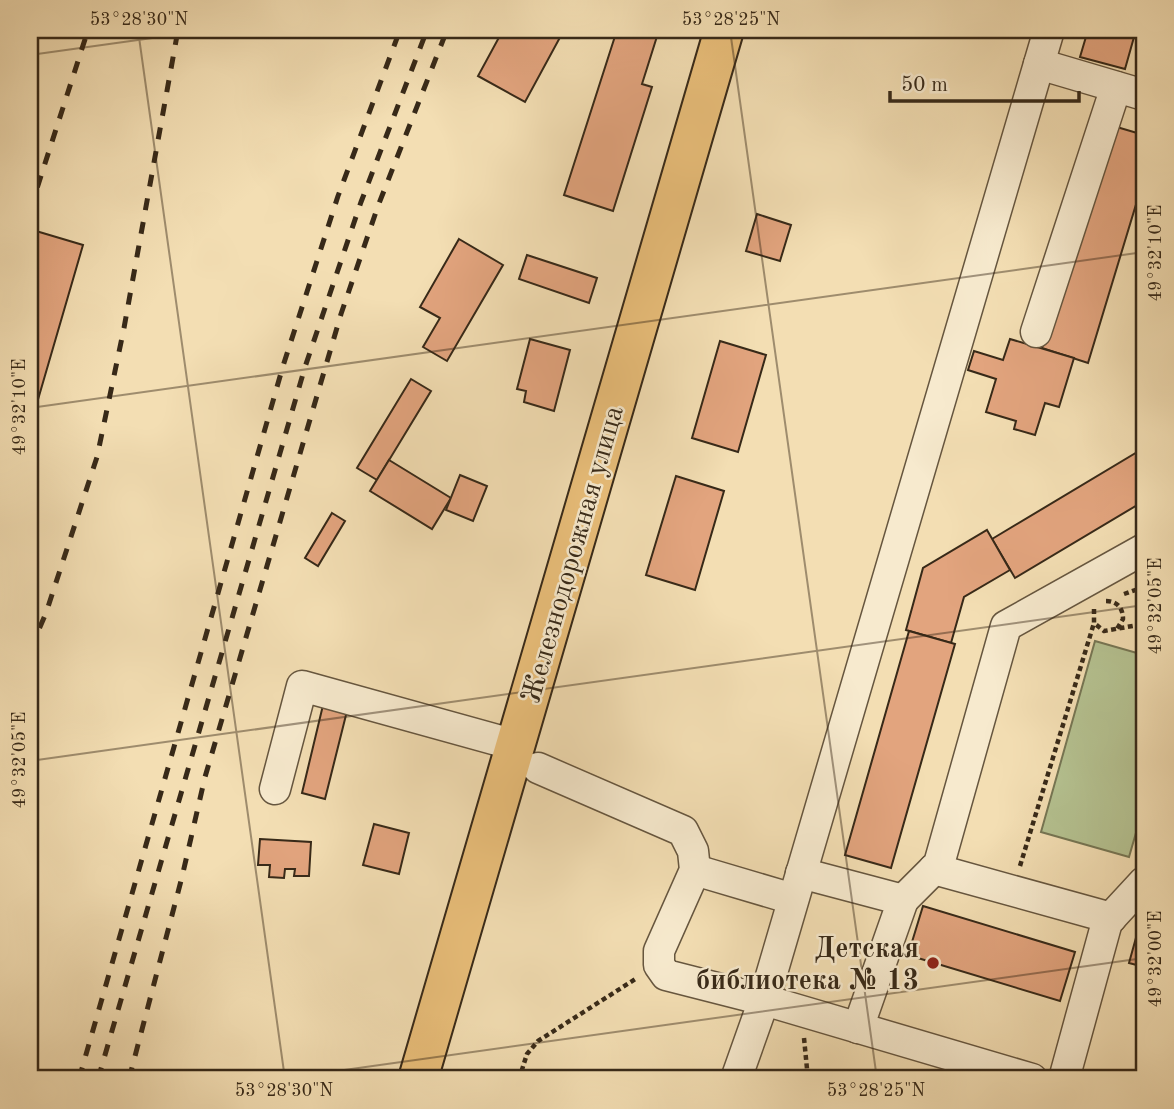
<svg xmlns="http://www.w3.org/2000/svg" width="1174" height="1109" viewBox="0 0 1174 1109" font-family="'Old Standard TT',serif">
<style>
.green{fill:#b5c291;stroke:#767654;stroke-width:2}
.building{fill:#e2a47e;stroke:#372918;stroke-width:2}
.lines{fill:none;stroke-linecap:round;stroke-linejoin:round}
.minor-casing{stroke:#66563f;stroke-width:33}
.major-casing{stroke:#372918;stroke-width:42}
.path{stroke:#372918;stroke-width:4.5;stroke-dasharray:5 3.5;stroke-linecap:butt}
.minor{stroke:#f7eace;stroke-width:30}
.major{stroke:#eabf7a;stroke-width:38}
.rail{stroke:#372918;stroke-width:5;stroke-dasharray:12 12;stroke-linecap:butt}
.ticks{fill:none;stroke:#372918;stroke-width:2;stroke-opacity:0.45}
.poi-dot{fill:#8f2418;stroke:#f7eace;stroke-width:2.5}
.labels{text-anchor:middle;stroke-width:5;stroke-linejoin:round;paint-order:stroke}
.street-label{font-size:28px;fill:#372918;stroke:#f7eace}
.poi-label{font-size:28px;font-weight:bold;fill:#372918;stroke:#f7eace;text-anchor:end}
.neatline{fill:none;stroke:#372918;stroke-width:2.5}
.ticks-label{font-size:18px;text-anchor:middle;fill:#372918}
</style>
<rect width="100%" height="100%" fill="#f3deb3"/>
<filter id="stains"><feTurbulence type="fractalNoise" baseFrequency=".00286" numOctaves="4"/><feColorMatrix values="0 0 0 0 .2 0 0 0 0 .09 0 0 0 0 .02 0 0 0 .5 -.17"/></filter>
<radialGradient id="worn" r=".72"><stop offset=".6" stop-color="#630" stop-opacity="0"/><stop offset="1" stop-color="#630" stop-opacity=".3"/></radialGradient>
<!-- green -->
<path class="green" d="M1095,641L1144,655V805L1129,857L1041,832Z"/>
<!-- building -->
<g class="building">
<path d="M503,30H564L525,102L478,76Z"/>
<path d="M617,30H659L642,84L652,87L613,211L564,195Z"/>
<path d="M1088,30H1136L1125,69L1080,57Z"/>
<path d="M1110,125L1144,135V178L1088,363L1042,348Z"/>
<path d="M757,214L791,225L780,261L746,251Z"/>
<path d="M36,231L83,245L30,427V254Z"/>
<path d="M459,239L503,265L447,361L423,347L440,318L420,307Z"/>
<path d="M527,255L597,278L589,303L519,279Z"/>
<path d="M530,339L570,350L554,411L524,402L526,391L517,389Z"/>
<path d="M1010,339L1074,358L1059,407L1045,403L1035,435L1014,429L1016,421L986,412L996,379L968,370L974,351L1003,360Z"/>
<path d="M720,341L766,355L738,452L692,438Z"/>
<path d="M411,379L431,391L377,480L357,468Z"/>
<path d="M1144,448V501L1015,578L992,539Z"/>
<path d="M389,460L451,498L432,529L370,491Z"/>
<path d="M460,475L487,486L473,521L446,510Z"/>
<path d="M676,476L724,491L695,590L646,575Z"/>
<path d="M332,513L345,521L318,566L305,558Z"/>
<path d="M987,530L1010,570L964,597L951,643L906,630L923,568Z"/>
<path d="M909,631L955,644L891,868L845,855Z"/>
<path d="M324,701L348,707L325,799L302,793Z"/>
<path d="M374,824L409,833L399,874L363,865Z"/>
<path d="M260,839L311,842L309,876H294L295,869H285L284,878L269,877L270,865H258Z"/>
<path d="M923,906L1075,952L1060,1001L908,955Z"/>
<path d="M1142,916L1144,917V967L1129,963Z"/>
</g>
<g class="lines">
<!-- minor casing -->
<g class="minor-casing">
<g id="minor">
<path d="M1039,64L1144,95"/>
<path d="M1036,332L1116,87"/>
<path d="M538,768L683,831L693,851L695,870L659,951V965L666,975L764,1000L1032,1079"/>
<path d="M275,789L302,686L515,745"/>
<path d="M934,869L1111,918"/>
<path d="M695,870L793,899"/>
<path d="M801,873L903,900L858,1028"/>
<path d="M903,900L939,864L1006,626L1144,549"/>
<path d="M736,1079L764,1000L1049,30"/>
<path d="M1064,1079L1107,922L1144,882"/>
</g>
</g>
<!-- major casing -->
<g class="major-casing">
<path id="major" d="M418,1079L724,30"/>
</g>
<!-- path -->
<g class="path">
<path d="M1124,594L1144,587"/>
<path d="M1106,601C1117,601 1123,608 1123,619L1117,629"/>
<path d="M1094,609V623L1104,631L1144,624"/>
<path d="M1020,866L1094,623"/>
<path d="M804,1038L808,1079"/>
<path d="M519,1079L527,1054L538,1041L637,978"/>
</g>
<!-- minor -->
<use href="#minor" class="minor"/>
<!-- major -->
<use href="#major" class="major"/>
<!-- rail -->
<g class="rail">
<path d="M30,210L88,30"/>
<path d="M30,650L46,613L97,457L124,328L178,30"/>
<path d="M79,1079L283,366L338,196L400,30"/>
<path d="M98,1079L305,367L361,202L427,30"/>
<path d="M129,1079L182,877L205,777L341,314L378,206L447,30"/>
</g>
</g>
<!-- ticks -->
<path class="ticks" d="M138,30L285,1079M730,30L877,1079M30,55L210,30M30,408L1144,252M30,761L1144,605M280,1079L1144,958"/>
<!-- markers -->
<circle class="poi-dot" cx="933" cy="963" r="7"/>
<g class="labels">
<!-- street labels -->
<g class="street-label">
<text transform="translate(571 554) rotate(-74)" y="10">Железнодорожная улица</text>
</g>
<!-- poi labels -->
<g class="poi-label">
<text x="919" y="957">Детская<tspan x="919" dy="32">библиотека № 13</tspan></text>
</g>
</g>
<!-- margin -->
<rect width="1174" height="1109" fill="none" stroke="#f3deb3" stroke-width="77"/>
<!-- scale -->
<path d="M890 91v10h189v-10" fill="none" stroke="#372918" stroke-width="3.5"/>
<text x="901" y="91" font-size="21" fill="#372918" stroke="#f7eace" stroke-width="5" paint-order="stroke">50 m</text>
<rect x="38" y="38" width="1098" height="1032" class="neatline"/>
<g class="ticks-label">
<text x="139" y="25">53°28'30"N</text>
<text x="731" y="25">53°28'25"N</text>
<text transform="translate(1155 253) rotate(-90)" y="6">49°32'10"E</text>
<text transform="translate(19 407) rotate(-90)" y="6">49°32'10"E</text>
<text transform="translate(1155 606) rotate(-90)" y="6">49°32'05"E</text>
<text transform="translate(19 760) rotate(-90)" y="6">49°32'05"E</text>
<text transform="translate(1155 959) rotate(-90)" y="6">49°32'00"E</text>
<text x="284" y="1096">53°28'30"N</text>
<text x="876" y="1096">53°28'25"N</text>
</g>
<rect width="100%" height="100%" filter="url(#stains)"/>
<rect width="100%" height="100%" fill="url(#worn)"/>
</svg>
